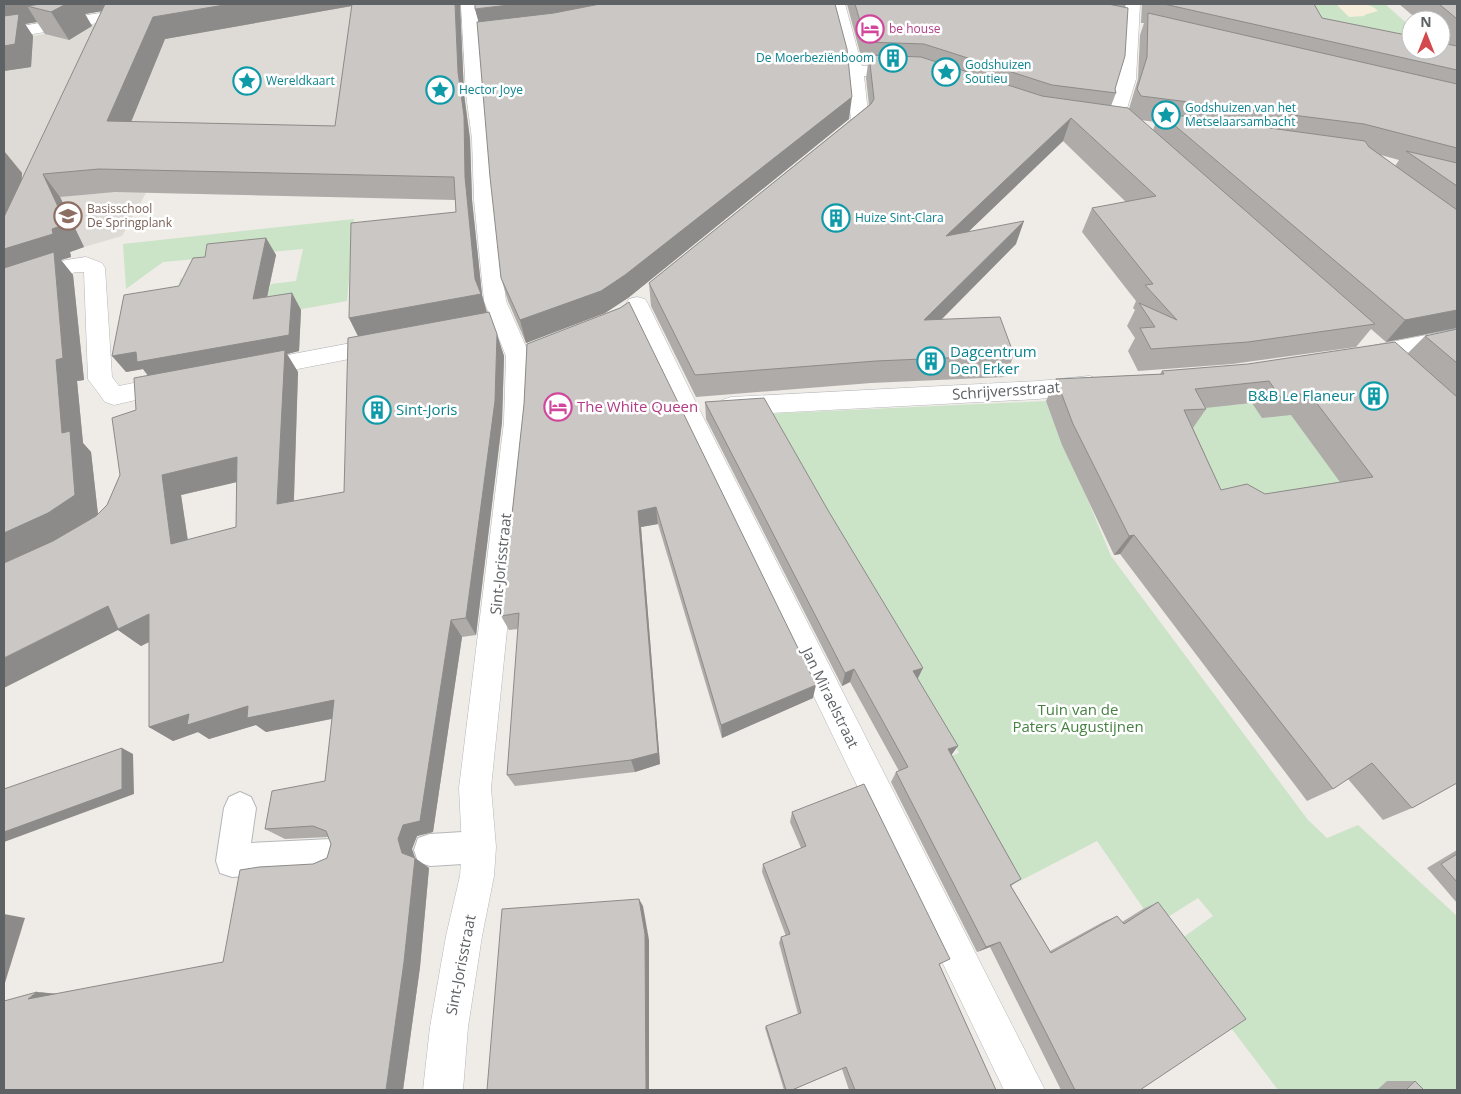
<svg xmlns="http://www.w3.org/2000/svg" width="1461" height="1094" viewBox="0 0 1461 1094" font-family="'Open Sans',sans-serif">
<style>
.education{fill:#dedbd6}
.green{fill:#cbe3c7;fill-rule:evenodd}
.sand{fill:#f6eddb}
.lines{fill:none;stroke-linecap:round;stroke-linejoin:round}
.service-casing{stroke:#b4b7ba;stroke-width:2}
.minor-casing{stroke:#b4b7ba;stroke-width:1}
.service{fill:#fff;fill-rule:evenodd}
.minor{fill:#fff;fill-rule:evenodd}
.wall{fill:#aeaba9;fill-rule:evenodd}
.shaded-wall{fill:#8d8b89}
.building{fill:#cac7c4;stroke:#8d8b89;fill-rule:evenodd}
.labels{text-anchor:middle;stroke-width:5;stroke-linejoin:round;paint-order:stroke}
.far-hotel-label{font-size:12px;fill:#b23c85;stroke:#fff;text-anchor:start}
.far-culture-label{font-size:12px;fill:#0d838f;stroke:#fff;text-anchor:start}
.far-education-label{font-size:12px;fill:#785e54;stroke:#fff;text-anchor:start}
.culture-label{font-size:15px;fill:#0d838f;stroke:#fff;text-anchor:start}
.street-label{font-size:15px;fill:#5f6265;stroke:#fff}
.hotel-label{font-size:15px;fill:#b23c85;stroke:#fff;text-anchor:start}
.park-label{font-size:15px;fill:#468142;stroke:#fff}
</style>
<rect width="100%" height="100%" fill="#efece7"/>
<!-- education -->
<path class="education" d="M218,4H418L332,197L146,193L122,236L84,247L4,275V41Z"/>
<!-- green -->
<g class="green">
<path d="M1290,4H1385L1411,27V50L1451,64L1305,33Z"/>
<path d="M354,219L347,301L171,332L180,279L218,261L268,293L271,284L296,281L303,249L163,262L126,289L123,244Z"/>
<path d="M1173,394L1234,405L1252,403L1294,414L1354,495L1204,510Z"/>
<path d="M1046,401L1064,448L1084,491L1111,556L1308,820L1327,838L1358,825L1457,916V1090H1278L1170,947L1097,841L1010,886L941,760L959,753L763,414ZM1198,898L1213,916L1181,939L1168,917Z"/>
</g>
<!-- sand -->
<path class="sand" d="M1336,4C1350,4 1367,0 1378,11L1364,15L1365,16L1349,17Z"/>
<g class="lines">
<!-- service casing -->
<g class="service-casing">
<g id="service">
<path d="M240,792L251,797L256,808L251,843L331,839L343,843L347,855L343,867L331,871L232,877L220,873L216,861L224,808L229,797Z"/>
<path d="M479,831L491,835L495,847L491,859L479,863L430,866L418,862L414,850L418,838L430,834Z"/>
</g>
</g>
<!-- minor casing -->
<g class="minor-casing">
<g id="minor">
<path d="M154,4H188L185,7L180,9L4,39V29Z"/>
<path d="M461,4H477L484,94L490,139L494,200L506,301L530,356L528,422L491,788L496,847L494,876L482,936L468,1027L463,1090H423L430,1027L446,936L460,876L462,847L459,788L504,422L506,356L484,301L474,200L472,139L466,94Z"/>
<path d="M829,4H845L862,66L904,67L910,68L913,72L910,76L904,77L864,76L869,122C861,133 846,146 832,143L830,139L851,120L846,71Z"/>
<path d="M1124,4H1140L1136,79L1126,112L1129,119L1145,137L1143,141C1126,145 1112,127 1108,112L1118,79Z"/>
<path d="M86,257L102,263L105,268L112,377L119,386L172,375L180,378L184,384L180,390L114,405L105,402L88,379L84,272H76L4,295V280L66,260Z"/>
<path d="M637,297L645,299L648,304L699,409L1045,1090H1004L675,409L626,304L629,299Z"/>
<path d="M1457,329V345L1366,363L1358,361L1354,355L1358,349L1366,347Z"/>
<path d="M383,337L391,339L395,345L391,351L256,377L248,375L244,369L248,363L256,361Z"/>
<path d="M1090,376L1098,379L1102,385L1098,391L1038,399L731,415L722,412L719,406L722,400L731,397L1038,381Z"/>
</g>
</g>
<!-- service -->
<use href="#service" class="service"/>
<!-- minor -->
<use href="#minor" class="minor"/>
</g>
<!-- wall -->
<g class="wall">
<path d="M4,4H460L464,94L470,139L472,200L482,295L487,312L504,356L502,422L476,635L462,637L433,832L417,836L412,849L415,858L429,868L420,967L403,1090L37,992L57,994L223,962L313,864L327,858L331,844L329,837L285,839L265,829L325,781L332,719L266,732L256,725L209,739L198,732L173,741L149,727V642L141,646L118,630L5,562L4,151L22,173V180L102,11L85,14L92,26L69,40L45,34L37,22L25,24L33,36L31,67L4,71ZM352,6L335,126L131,122L165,39ZM115,192L455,200L456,212L349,318L358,336L344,492L294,501L298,372L287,354L299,351L301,310L292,293L267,297L276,255L266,238L205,257L179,286L126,372L143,369L148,376L136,410L120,475L107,505L98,514L91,452L83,443L77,381L84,380L73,275L61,260L71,257L70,252L84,247L60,197ZM237,482L236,527L188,540L181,495Z"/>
<path d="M847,4H1126L1125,8L1115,89L1116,93L1111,106L1129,109L1138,79L1140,35L1144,23H1141L1142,4H1314L1322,18L1445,44L1441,40V20H1418L1399,4H1457V328L1386,342L1371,329L1356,347L1232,364L1138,371L1128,351L1135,338L1127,326L1135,310L1133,308L1136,301L1082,232L1092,208L1126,202L1063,141L969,231L1016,244L942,319L1014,355L1005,377L871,383L696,397L651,306L649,283L869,105L866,78L868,64H863ZM1140,120L1156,122L1153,130ZM1381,155L1399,160L1395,166Z"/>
<path d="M475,9L849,119L628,298L605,313L526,343L508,301L501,278L479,22Z"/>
<path d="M1457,329V783L1412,808L1383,820L1348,779L1333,789L1307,801L1120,554L1114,555L1062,445L1046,401L1056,379L1160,374L1162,371L1408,353L1425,336ZM1252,403L1262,418L1291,415L1340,482L1265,494L1221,490L1193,428L1206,409L1205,408Z"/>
<path d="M527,344L813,698L722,738L658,524L641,527L660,764L635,772L515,786L507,775L518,629L509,630L501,616L524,404Z"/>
<path d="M705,402L918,679L952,755L1021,879L1011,886L1050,951L1103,922L1117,916L1122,922L1143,909L1158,902L1140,1090H1061L990,947L977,952L891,782L896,772L899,771L850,682L842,686L706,419Z"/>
<path d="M792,812L941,964L939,965L996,1090H849L842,1069L792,1090H784L765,1028L766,1026L798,1014L779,943L781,937L786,936L762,872L763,864L801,848L790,822Z"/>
<path d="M1457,850V903L1427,868Z"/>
<path d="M1387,1081H1415L1424,1090H1377Z"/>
</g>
<!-- shaded-wall -->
<g class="shaded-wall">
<path d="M4,4H144L85,14L92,26L69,40L51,12L27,6L37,22L25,24L33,36L31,67L4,71Z"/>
<path d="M230,4H363L165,39L122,144L107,121L153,17Z"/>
<path d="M455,4H460L464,94L470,139L472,200L482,295L488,317L360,340L349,318L475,279L465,177L458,72Z"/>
<path d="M517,4H646L481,31L475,9Z"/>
<path d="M852,97L849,119L628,298L605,313L526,343L520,320Z"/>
<path d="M1071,118L1063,141L940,259L946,236Z"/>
<path d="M4,151L22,173L16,245L43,174L60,197L84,247L70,252L71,257L61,260L73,275L84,380L77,381L83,443L91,452L98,515L72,532L7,563L4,561V533L62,433L4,278Z"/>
<path d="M1024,221L1016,244L918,343L924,320Z"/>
<path d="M266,238L276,255L263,316L253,299Z"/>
<path d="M292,293L301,310L299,351L287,354L298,372L293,523L277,504L284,354L150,378L143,369L126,372L112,356Z"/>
<path d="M1457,310V328L1386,342L1405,320Z"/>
<path d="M497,334L504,356L502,422L476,635L466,618Z"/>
<path d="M237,457L254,478L181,495L191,563L171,544L162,475Z"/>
<path d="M656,507L658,524L641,527L660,764L635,772L631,760L638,511Z"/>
<path d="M1134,535L1120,554L1114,555L1129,536Z"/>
<path d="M108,606L149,614L171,631L141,646L118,630L4,688V658Z"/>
<path d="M451,620L462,637L433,832L417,836L412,849L415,858L429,868L420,967L403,1090H386L402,853L398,839Z"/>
<path d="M923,668L917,680L913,671Z"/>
<path d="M854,669L850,682L842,686L845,673Z"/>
<path d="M816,685L813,698L722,738L721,725Z"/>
<path d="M334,700L350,715L266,732L256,725L209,739L198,732L173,741L149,727L189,714L248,706Z"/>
<path d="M958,746L950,757L948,749Z"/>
<path d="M122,748L133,754L134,794L4,842V832Z"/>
<path d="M639,899L643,906L649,940V1090H646Z"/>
<path d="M4,914L25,918L4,986Z"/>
<path d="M1000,942L990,947L977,952L986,947Z"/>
<path d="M37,992L70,995L28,999Z"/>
</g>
<!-- building -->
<g class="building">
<path d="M41,4H66L51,12L27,6Z"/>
<path d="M105,4H230L153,17L107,121L335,126L352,4H455L458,72L464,116L465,177L475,279L481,294L349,318L351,223L456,212L454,177L99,169L43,174L66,224L52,229L53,234L4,249V217Z"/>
<path d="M475,4H517L475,9Z"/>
<path d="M600,4H835L847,49L852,97L625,275L601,291L520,320L501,278L490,177L477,22L554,13Z"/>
<path d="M855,4H1108L1128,8L1125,56L1115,89L1116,93L1052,85L924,44L866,42Z"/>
<path d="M1164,4H1314L1322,18L1411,36V50H1441V43L1457,46V70Z"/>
<path d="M1439,4H1457V19Z"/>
<path d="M1148,13L1457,84V148L1364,124L1141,96L1137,89L1147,57Z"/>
<path d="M19,14L15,44L4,46V16Z"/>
<path d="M869,55L921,57L1042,96L1128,108L1375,324L1248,342L1151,349L1140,328L1155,327L1139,303L1177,320L1145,285L1153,284L1092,208L1156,196L1071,118L946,236L1024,221L924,320L1000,317L1014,355L876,361L695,375L649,283L871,104L874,99Z"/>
<path d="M1160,113L1365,141L1369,147L1457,210V310L1405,320Z"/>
<path d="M1406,151L1457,163V186Z"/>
<path d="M266,238L253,299L292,293L289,335L137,362L136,352L112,356L124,295L179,286L193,258L205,257L207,244Z"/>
<path d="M54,252L63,358L56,360L62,433L70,431L75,495L48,513L4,533V268Z"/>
<path d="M629,302L816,685L721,725L656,507L638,511L658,753L631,760L507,775L519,613L501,616L524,404L527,344L620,308Z"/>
<path d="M489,312L497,334L495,401L466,618L451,620L420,821L403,825L398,839L402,853L415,858L404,962L386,1090H4V1001L37,992L28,999L223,962L240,870L259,867L313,864L327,858L331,844L326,831L313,826L265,829L272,791L325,781L334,700L247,718L248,706L187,725L189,714L149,727V614L118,629L108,606L4,658V563L53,541L96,516L107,505L120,475L112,418L136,410L134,378L285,350L277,504L344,492L348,338ZM237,457L236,527L171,544L162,475Z"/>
<path d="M1457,329V363L1425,336Z"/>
<path d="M1395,342L1457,397V783L1412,808L1372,763L1333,789L1134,535L1129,536L1073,424L1056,379L1164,374L1162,371L1248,364ZM1269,381L1280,397L1309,393L1373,477L1265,494L1247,484L1221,490L1184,410L1206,409L1195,389Z"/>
<path d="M764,398L829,512L923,668L913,671L958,746L948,749L1021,879L1010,885L1051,953L1117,916L1124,924L1158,902L1246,1019L1140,1090H1075L1000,942L986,947L896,772L908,767L854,669L845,673L705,402Z"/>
<path d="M122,748V789L4,832V789Z"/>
<path d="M864,784L950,959L939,964L996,1090H855L846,1067L792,1090H786L766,1026L801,1013L781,937L790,934L763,864L806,846L792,812Z"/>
<path d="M1457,854V882L1441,864Z"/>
<path d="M639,899L645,934L646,1090H487L502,909Z"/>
<path d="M1415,1081L1424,1090H1406Z"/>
</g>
<!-- icons -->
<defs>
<g id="hotel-ring" transform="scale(1.4375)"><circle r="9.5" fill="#fff" stroke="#d1479c" stroke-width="1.5"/><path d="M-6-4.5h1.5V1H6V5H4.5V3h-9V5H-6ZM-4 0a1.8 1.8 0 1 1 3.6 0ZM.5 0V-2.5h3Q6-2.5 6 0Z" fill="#d1479c"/></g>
<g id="building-ring" transform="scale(1.4375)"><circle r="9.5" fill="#fff" stroke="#0f9aa8" stroke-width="1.5"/><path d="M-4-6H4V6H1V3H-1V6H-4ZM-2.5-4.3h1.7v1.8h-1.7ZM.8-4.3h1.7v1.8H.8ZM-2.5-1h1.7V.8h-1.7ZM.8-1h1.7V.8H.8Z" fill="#0f9aa8"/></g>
<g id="sight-ring" transform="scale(1.4375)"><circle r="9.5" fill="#fff" stroke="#0f9aa8" stroke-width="1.5"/><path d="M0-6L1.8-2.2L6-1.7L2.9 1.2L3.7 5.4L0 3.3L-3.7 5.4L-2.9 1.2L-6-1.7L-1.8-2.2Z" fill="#0f9aa8"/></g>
<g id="school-ring" transform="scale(1.4375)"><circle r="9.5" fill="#fff" stroke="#8d6e63" stroke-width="1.5"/><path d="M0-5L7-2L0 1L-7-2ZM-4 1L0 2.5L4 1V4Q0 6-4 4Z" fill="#8d6e63"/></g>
</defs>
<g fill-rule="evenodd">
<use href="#hotel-ring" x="870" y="29"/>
<use href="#building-ring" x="893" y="58"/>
<use href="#sight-ring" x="946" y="72"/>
<use href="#sight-ring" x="247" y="81"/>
<use href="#sight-ring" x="440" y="90"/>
<use href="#sight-ring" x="1166" y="115"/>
<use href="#school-ring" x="68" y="216"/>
<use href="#building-ring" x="836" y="218"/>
<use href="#building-ring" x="931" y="361"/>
<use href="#building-ring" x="1374" y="396"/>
<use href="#hotel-ring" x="558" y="407"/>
<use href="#building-ring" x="377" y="410"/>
</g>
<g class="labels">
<!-- far-hotel labels -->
<g class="far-hotel-label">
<text x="889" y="33">be house</text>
</g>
<!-- far-culture labels -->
<g class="far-culture-label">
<text x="874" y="62" text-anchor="end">De Moerbeziënboom</text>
<text x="965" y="69">Godshuizen<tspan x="965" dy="14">Soutieu</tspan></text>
<text x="266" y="85">Wereldkaart</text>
<text x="459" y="94">Hector Joye</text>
<text x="1185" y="112">Godshuizen van het<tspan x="1185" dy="14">Metselaarsambacht</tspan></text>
<text x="855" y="222">Huize Sint-Clara</text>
</g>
<!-- far-education labels -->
<g class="far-education-label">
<text x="87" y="213">Basisschool<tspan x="87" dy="14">De Springplank</tspan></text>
</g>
<!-- culture labels -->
<g class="culture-label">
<text x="950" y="357">Dagcentrum<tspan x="950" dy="17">Den Erker</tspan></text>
<text x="1355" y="401" text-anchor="end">B&amp;B Le Flaneur</text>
<text x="396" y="415">Sint-Joris</text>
</g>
<!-- street labels -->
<g class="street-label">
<text transform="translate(1006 391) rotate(-4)" y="5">Schrijversstraat</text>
<text transform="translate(501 564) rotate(-84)" y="5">Sint-Jorisstraat</text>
<text transform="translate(830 698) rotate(64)" y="5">Jan Miraelstraat</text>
<text transform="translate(461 965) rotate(-79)" y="5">Sint-Jorisstraat</text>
</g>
<!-- hotel labels -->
<g class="hotel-label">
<text x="577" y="412">The White Queen</text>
</g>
<!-- park labels -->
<g class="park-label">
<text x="1078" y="715">Tuin van de<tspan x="1078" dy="17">Paters Augustijnen</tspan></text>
</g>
</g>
<!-- border -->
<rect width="1461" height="1094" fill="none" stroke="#5f6265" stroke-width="10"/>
<!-- north arrow -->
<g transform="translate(1426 35)"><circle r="24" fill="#ffffff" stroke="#bfc0c1"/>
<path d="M0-4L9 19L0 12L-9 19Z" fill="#d3494e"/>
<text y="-8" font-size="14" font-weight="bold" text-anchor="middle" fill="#5f6265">N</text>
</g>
</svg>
